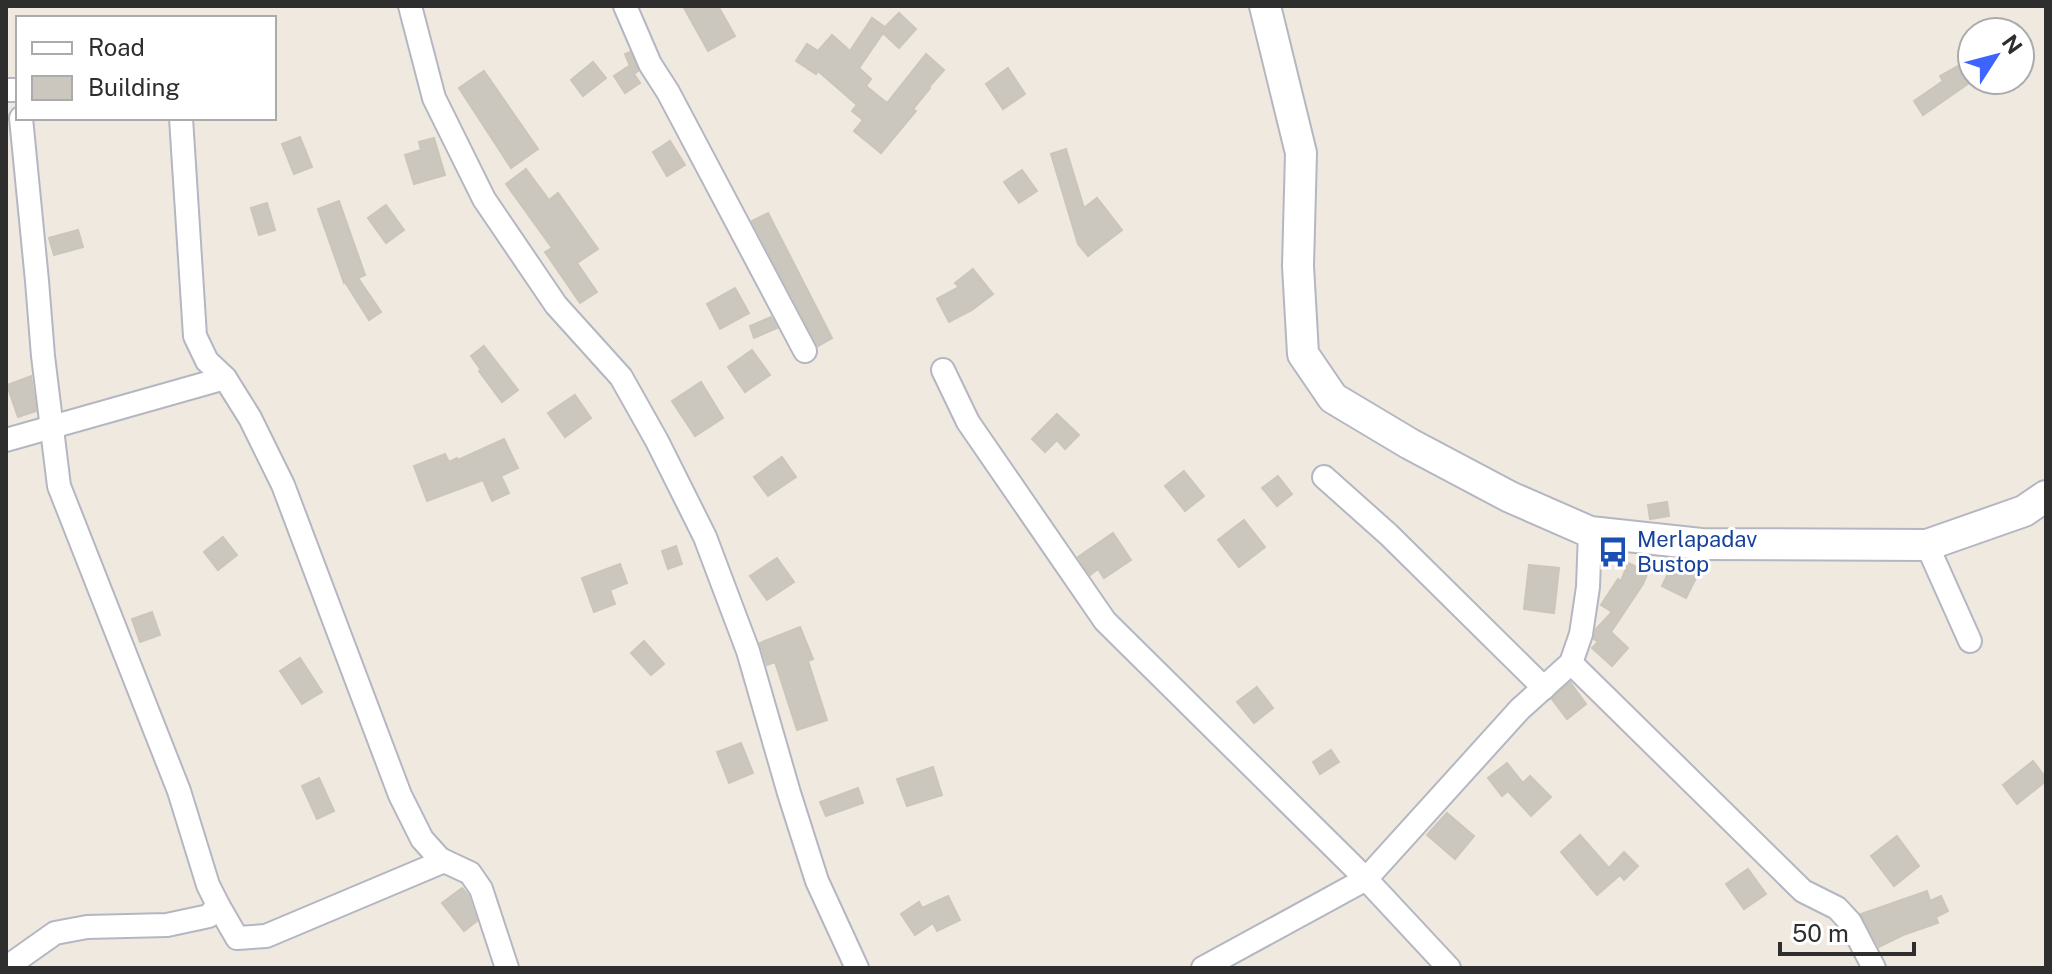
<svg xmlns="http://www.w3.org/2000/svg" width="2052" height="974" viewBox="0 0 2052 974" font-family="'Public Sans',sans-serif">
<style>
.building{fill:#cbc7be;stroke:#ccc5b9;stroke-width:2}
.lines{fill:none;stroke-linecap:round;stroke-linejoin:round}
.street-casing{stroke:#b4b7c2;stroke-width:26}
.secondary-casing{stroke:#b4b7c2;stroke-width:34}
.street{stroke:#fff;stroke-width:22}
.secondary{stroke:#fff;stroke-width:30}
.labels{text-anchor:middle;stroke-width:6;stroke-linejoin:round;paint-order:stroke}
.transit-label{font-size:22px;fill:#164399;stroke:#fff;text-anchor:start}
</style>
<rect width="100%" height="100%" fill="#f0e9e0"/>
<!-- building -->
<g class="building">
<path d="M683,6H718L735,36L708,51Z"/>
<path d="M899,13L916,29L899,48L883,33L859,68L871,79L866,86L887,103L926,54L944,70L929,87L930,88L913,109L916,111L881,153L854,131L863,120L852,111L857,105L818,71L816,74L796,61L807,44L818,51L832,35L850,51L872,18L885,27Z"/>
<path d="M630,52L638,71L634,74L640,83L625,93L614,76L629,66L632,71L625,54Z"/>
<path d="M1972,58V81L1923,115L1914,101L1943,81L1940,76Z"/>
<path d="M593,62L606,78L583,96L571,80Z"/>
<path d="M1008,68L1025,94L1003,109L986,84Z"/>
<path d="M484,71L538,149L511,168L459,88Z"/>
<path d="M300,137L312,167L294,174L282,144Z"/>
<path d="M434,138L445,175L414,184L405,155L421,150L419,142Z"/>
<path d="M670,141L685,165L667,176L653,152Z"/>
<path d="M1066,149L1084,208L1097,198L1122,230L1088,256L1078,244L1051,154Z"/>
<path d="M526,169L549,200L558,193L598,249L577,263L597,292L580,303L545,252L552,248L506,184Z"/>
<path d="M1022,170L1037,191L1019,203L1004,182Z"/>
<path d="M339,201L365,275L358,278L381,312L369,320L345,282L344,283L318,209Z"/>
<path d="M267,203L275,230L259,235L251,208Z"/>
<path d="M386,205L404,230L386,243L368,218Z"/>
<path d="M768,213L832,338L818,346L752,221Z"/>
<path d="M78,230L83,247L54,255L49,238Z"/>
<path d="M973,269L993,294L972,310L949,322L937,299L959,287L955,283Z"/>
<path d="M735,288L749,313L720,329L707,304Z"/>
<path d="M771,317L777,328L754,338L750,326Z"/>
<path d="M484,346L518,390L502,402L479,371L481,370L471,356Z"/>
<path d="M752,350L770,375L745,392L728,367Z"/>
<path d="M31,376L36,411L18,417L7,385Z"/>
<path d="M701,382L723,418L695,436L672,401Z"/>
<path d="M575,395L591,418L565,437L548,413Z"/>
<path d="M1057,414L1079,435L1065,449L1057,440L1045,452L1032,439Z"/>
<path d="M504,439L518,468L501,476L509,493L492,501L483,480L427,501L414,466L445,454L449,462L457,458L458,460Z"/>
<path d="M782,457L796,477L768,496L754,477Z"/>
<path d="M1184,471L1204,496L1185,511L1165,486Z"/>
<path d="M1278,476L1292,494L1277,506L1262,488Z"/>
<path d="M1667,502L1669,516L1650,519L1648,505Z"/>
<path d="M1244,520L1265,547L1239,567L1218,540Z"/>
<path d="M1113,533L1131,560L1104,578L1098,569L1090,575L1078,557Z"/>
<path d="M223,537L237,555L218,570L204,552Z"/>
<path d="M676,546L682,564L668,569L662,551Z"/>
<path d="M777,558L794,582L767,600L750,576Z"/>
<path d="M1675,559L1703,564L1686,598L1662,586Z"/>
<path d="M1628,563L1648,572L1643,584L1611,632L1628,648L1612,666L1592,648L1598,642L1594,639L1596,629L1612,612L1601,605L1618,579L1621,581Z"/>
<path d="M620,564L627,583L610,590L615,604L594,612L582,578Z"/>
<path d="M1529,565L1559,568L1554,613L1524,609Z"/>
<path d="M152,612L160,635L140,642L132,619Z"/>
<path d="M800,627L813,659L808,661L827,720L797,730L775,662L767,665L760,643Z"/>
<path d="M644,641L664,664L651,675L631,653Z"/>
<path d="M300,658L322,692L302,704L280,671Z"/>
<path d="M1570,682L1586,704L1567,719L1552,699Z"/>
<path d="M1257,687L1273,708L1254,723L1237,702Z"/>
<path d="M741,743L753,773L729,783L717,752Z"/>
<path d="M1331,750L1339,762L1320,774L1313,762Z"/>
<path d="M2033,761L2046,778V781L2017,804L2003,785Z"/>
<path d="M1507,763L1523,783L1530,776L1551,797L1531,816L1508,791L1502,796L1488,778Z"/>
<path d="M933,767L942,795L907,806L897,779Z"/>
<path d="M319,778L334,811L317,819L302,786Z"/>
<path d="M858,788L863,803L826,816L820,802Z"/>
<path d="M1447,813L1474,836L1455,859L1427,835Z"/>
<path d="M1580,835L1609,868L1624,852L1638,866L1624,880L1620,875L1597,895L1561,852Z"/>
<path d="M1897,836L1919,866L1894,886L1871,856Z"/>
<path d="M1748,869L1766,894L1744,909L1726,884Z"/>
<path d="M462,888L468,895L477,921L464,931L442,903Z"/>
<path d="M1927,891L1930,901L1941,896L1948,911L1936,917L1938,923L1903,935L1879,947L1861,914Z"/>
<path d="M948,896L960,920L937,931L933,923L915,935L901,914L919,902L922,908Z"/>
</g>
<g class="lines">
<!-- street casing -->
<g class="street-casing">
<g id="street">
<path d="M410,6L434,98L484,199L556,305L621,377L657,441L705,537L748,651L789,793L817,881L857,968"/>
<path d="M625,6L650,64L668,92L805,351"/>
<path d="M6,90H18"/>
<path d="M181,118L195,336L207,361L225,378L250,418L283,485L400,795L422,839L440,859L470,873L481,889L507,968"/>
<path d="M943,370L968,422L1105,621L1366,879L1449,968"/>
<path d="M6,440L225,378"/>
<path d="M1324,477L1389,535L1544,688"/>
<path d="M1927,545L1970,641"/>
<path d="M1571,663L1803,891L1837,908L1850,922L1874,968"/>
<path d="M218,905L237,938L266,936L444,861"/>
<path d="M14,962L55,933L87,927L167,925L209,916L218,905L208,885L179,791L59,486L43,356L37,281L21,118"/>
<path d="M1203,968L1366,879L1520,709L1571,663L1581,634L1588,587L1590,532"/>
</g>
</g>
<!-- secondary casing -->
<g class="secondary-casing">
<path id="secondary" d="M1265,6L1301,153L1298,266L1303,354L1333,398L1410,444L1510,497L1590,532L1701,544L1927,545L2024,511L2046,496"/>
</g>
<!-- street -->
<use href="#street" class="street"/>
<!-- secondary -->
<use href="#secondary" class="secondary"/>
</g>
<!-- icons -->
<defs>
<g id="bus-bare" transform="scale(2.4)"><path d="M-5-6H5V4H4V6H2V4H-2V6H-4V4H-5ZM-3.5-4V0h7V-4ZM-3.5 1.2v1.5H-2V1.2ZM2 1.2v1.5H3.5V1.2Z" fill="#1a4fb4" stroke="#fff" stroke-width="2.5" paint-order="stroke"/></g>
</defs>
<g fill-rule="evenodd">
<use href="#bus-bare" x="1613" y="552"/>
</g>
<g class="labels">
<!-- transit labels -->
<g class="transit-label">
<text x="1637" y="547">Merlapadav<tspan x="1637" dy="25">Bustop</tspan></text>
</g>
</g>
<!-- border -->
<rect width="2052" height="974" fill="none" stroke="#2e2e2e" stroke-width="16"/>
<!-- legend -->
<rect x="16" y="16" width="260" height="104" fill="#ffffff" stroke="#ababab" stroke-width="2"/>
<rect x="32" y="42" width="40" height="12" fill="#ffffff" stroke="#ababab" stroke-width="2"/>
<text x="88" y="56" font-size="24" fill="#2e2e2e">Road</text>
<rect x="32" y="76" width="40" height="24" fill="#cbc7be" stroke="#ababab" stroke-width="2"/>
<text x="88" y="96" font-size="24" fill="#2e2e2e">Building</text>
<!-- north arrow -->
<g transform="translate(1996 56) rotate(54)"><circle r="38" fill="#ffffff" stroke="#ababab" stroke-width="2"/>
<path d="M0-6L14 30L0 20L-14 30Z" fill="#3e64ff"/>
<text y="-12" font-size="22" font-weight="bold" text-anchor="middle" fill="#2e2e2e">N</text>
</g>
<!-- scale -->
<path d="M1780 942v12h134v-12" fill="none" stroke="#2e2e2e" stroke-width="4"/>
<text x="1792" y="942" font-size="24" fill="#2e2e2e" stroke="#ffffff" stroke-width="6" paint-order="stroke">50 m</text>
</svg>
